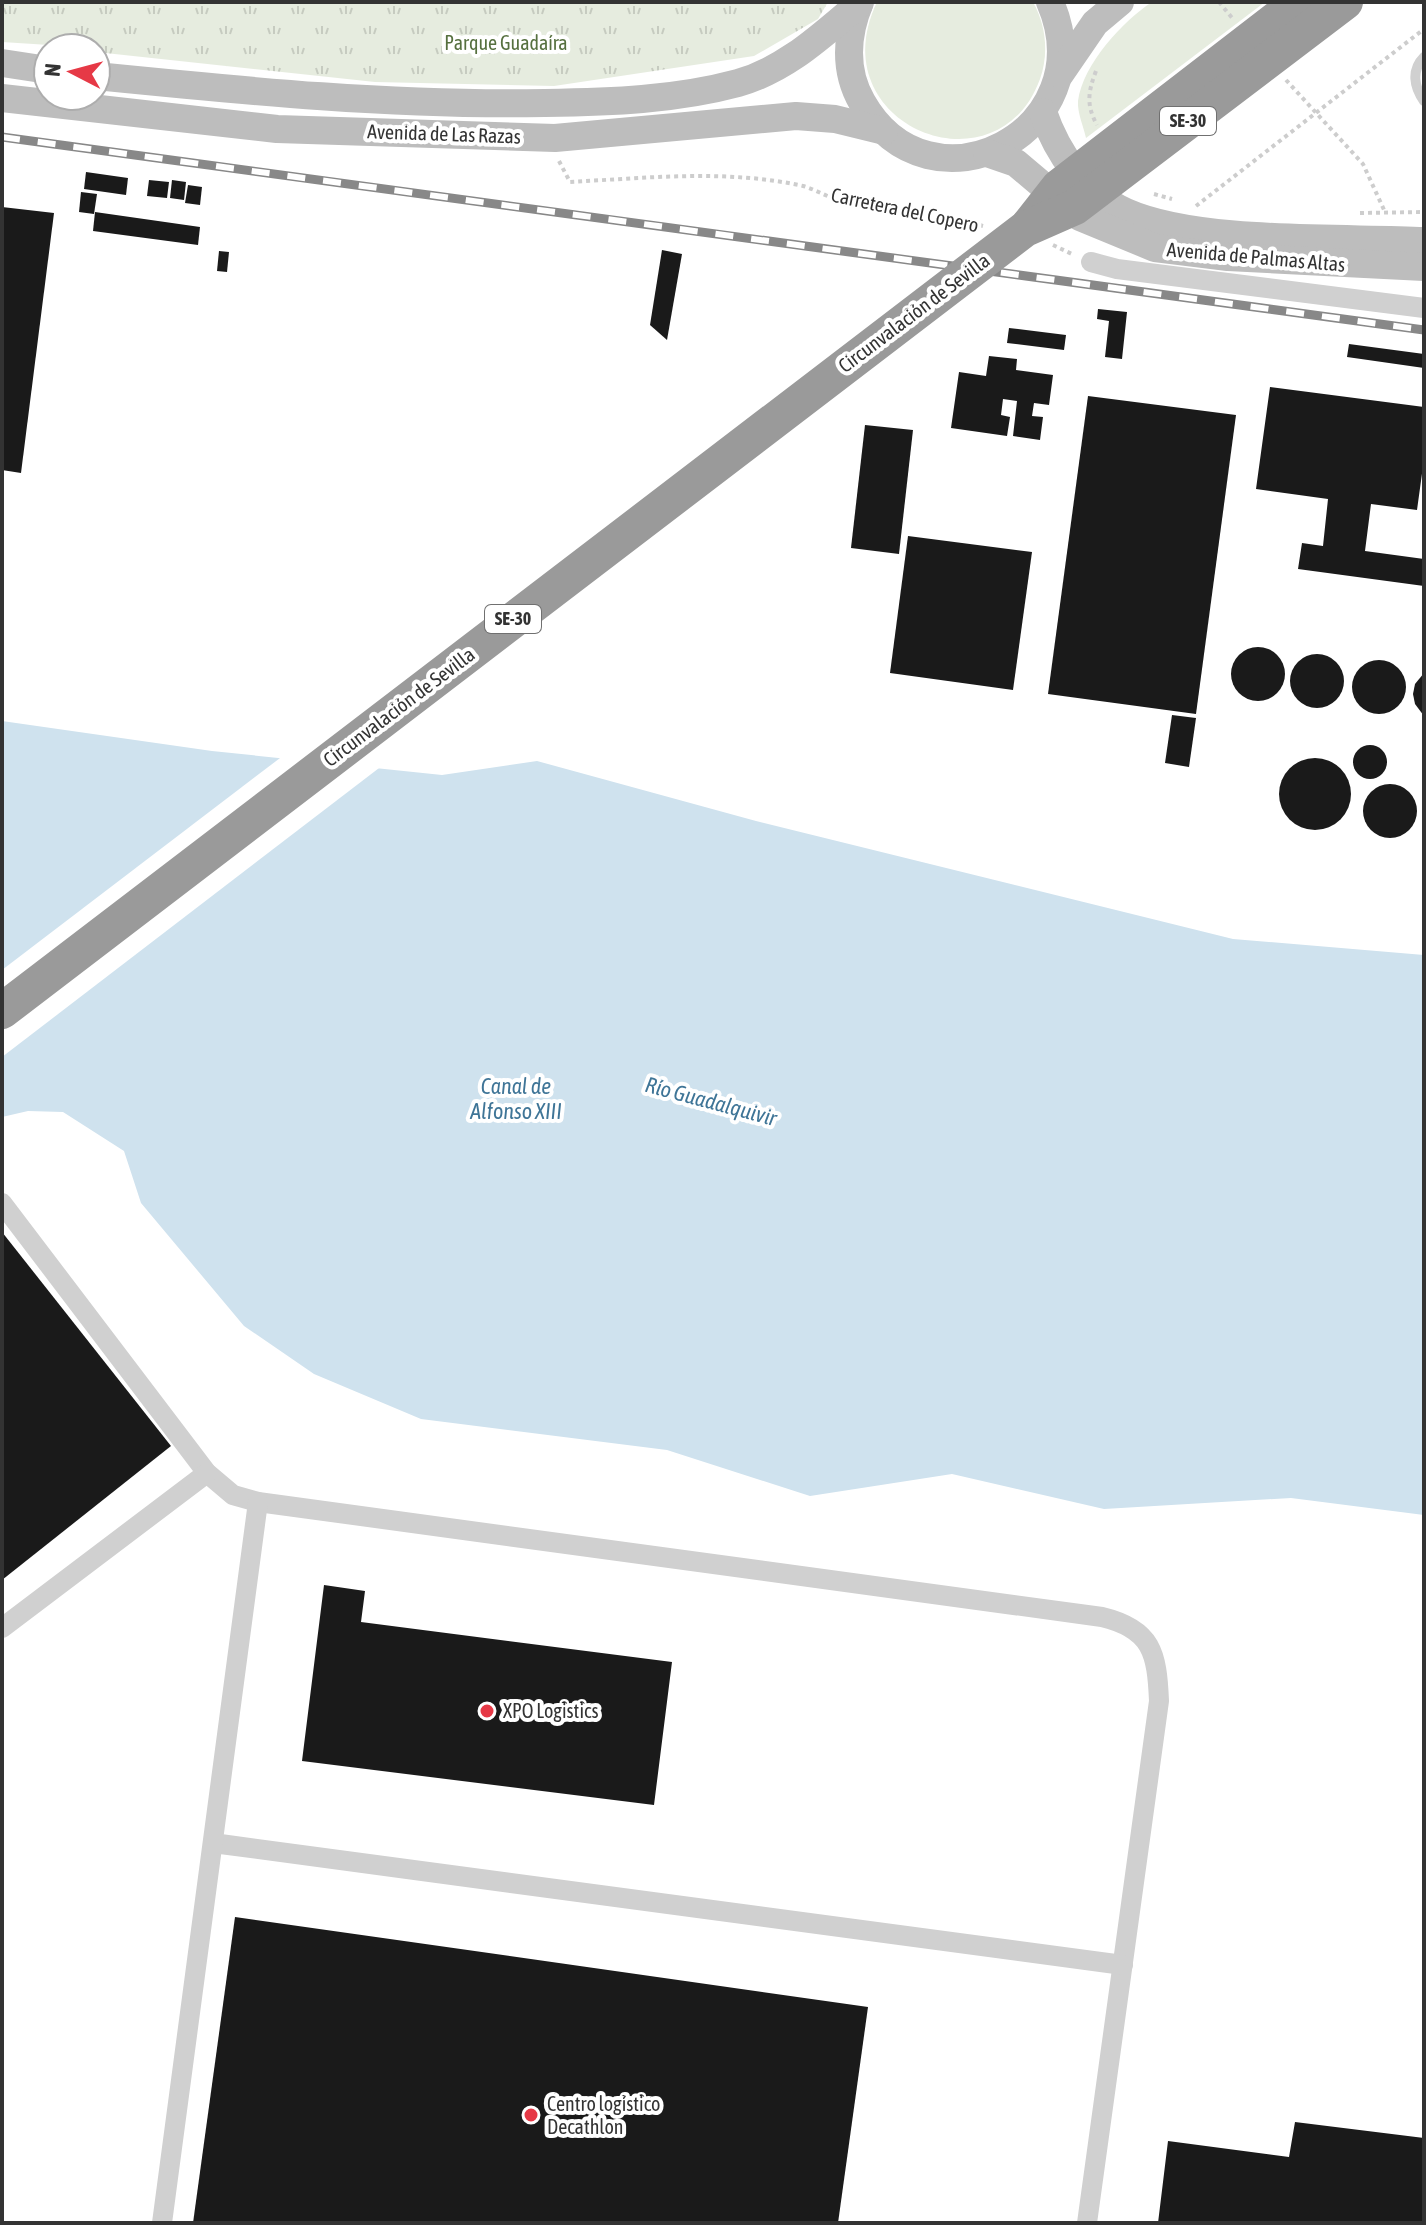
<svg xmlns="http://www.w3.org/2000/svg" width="1426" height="2225" viewBox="0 0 1426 2225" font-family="'Asap Condensed',sans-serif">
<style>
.grass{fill:#e6ecdf}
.park{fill:url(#park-tufts)}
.water{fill:#cfe2ee}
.pier{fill:#fff}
.building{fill:#1a1a1a}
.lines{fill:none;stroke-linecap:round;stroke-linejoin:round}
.path{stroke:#cdcdcd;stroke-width:4;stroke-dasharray:4 4;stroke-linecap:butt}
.service{stroke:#d0d0d0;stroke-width:10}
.minor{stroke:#d0d0d0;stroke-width:20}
.secondary{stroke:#bdbdbd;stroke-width:28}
.rail-casing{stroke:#888;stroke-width:9}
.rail{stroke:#fff;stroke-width:6;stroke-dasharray:18;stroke-linecap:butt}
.motorway-bridge{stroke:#9a9a9a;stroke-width:36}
.poi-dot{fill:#e63946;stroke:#fff;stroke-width:3}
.labels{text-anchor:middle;stroke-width:8;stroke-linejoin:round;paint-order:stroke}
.shield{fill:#fff;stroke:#707070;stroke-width:2}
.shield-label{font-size:18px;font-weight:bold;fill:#333}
.park-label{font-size:20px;fill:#56703f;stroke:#fff}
.street-label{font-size:20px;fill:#333;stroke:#fff}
.poi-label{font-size:20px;fill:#333;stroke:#fff;text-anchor:start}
.water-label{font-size:22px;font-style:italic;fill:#3f7597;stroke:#fff}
</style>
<defs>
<pattern id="park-tufts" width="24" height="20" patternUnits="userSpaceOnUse" patternTransform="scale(2)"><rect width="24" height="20" fill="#e6ecdf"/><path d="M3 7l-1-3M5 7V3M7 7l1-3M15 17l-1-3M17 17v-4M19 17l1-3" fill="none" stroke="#c6cbc0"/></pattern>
</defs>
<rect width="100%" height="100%" fill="#fff"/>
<!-- grass -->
<g class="grass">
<path d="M877,2H1033C1046,25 1049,54 1040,79C997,197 818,125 877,2Z"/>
<path d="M1152,2H1265L1086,138C1084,128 1077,112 1078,101C1083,64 1123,21 1152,2Z"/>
</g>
<!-- park -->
<path class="park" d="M2,2H828L818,19L754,56L554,86L375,82L96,52V48L2,42Z"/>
<!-- water -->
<path class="water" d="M2,721L212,751L442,775L537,761L756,821L1233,939L1424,955V1515L1291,1498L1104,1509L952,1474L810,1496L667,1450L421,1419L314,1374L244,1326L141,1203L124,1151L63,1112L28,1111L2,1117Z"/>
<!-- pier -->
<path class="pier" d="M284,755L383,765L2,1057V970Z"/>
<!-- building -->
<g class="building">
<path d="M86,172L128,178L126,195L84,189Z"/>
<path d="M149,180L169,182L167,198L147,196Z"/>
<path d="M172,180L186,182L184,200L170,198Z"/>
<path d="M188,185L202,187L200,205L185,203Z"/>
<path d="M81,192L97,194L94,214L79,212Z"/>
<path d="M2,207L54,213L21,473L2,470Z"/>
<path d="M95,212L200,227L198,245L93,231Z"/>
<path d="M662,250L682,254L667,340L650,325Z"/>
<path d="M219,251L229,252L227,272L217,271Z"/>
<path d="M1098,309L1127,312L1122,359L1105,357L1109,321L1097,319Z"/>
<path d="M1009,328L1066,335L1064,350L1007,343Z"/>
<path d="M1349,344L1424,354V368L1347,357Z"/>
<path d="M989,356L1017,359L1016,370L1053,375L1049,405L1034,403L1032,416L1043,417L1040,440L1013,436L1017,401L1003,399L1001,415L1010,417L1007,436L951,428L959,372L986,376Z"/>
<path d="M1270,387L1424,407V459L1417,510L1371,504L1365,551L1424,559V586L1298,569L1302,543L1323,546L1328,499L1256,489Z"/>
<path d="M1088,396L1236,415L1196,714L1048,694Z"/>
<path d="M865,425L913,430L899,554L851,548Z"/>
<path d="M908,536L1032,552L1013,690L890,673Z"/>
<circle cx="1258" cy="674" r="27"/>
<circle cx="1317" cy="681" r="27"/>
<circle cx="1379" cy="687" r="27"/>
<path d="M1424,673V716L1415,704L1413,694L1415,684Z"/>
<path d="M1172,715L1196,718L1189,767L1165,763Z"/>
<circle cx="1370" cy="762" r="17"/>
<circle cx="1315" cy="794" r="36"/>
<circle cx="1390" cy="811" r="27"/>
<path d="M2,1232L171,1446L2,1580Z"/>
<path d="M324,1585L365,1591L361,1622L672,1662L654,1805L302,1761Z"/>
<path d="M235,1917L868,2007L838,2223H193Z"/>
<path d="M1295,2122L1424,2138V2223H1158L1168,2141L1289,2157Z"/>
</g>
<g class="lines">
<!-- path -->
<g class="path">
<path d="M1219,2L1233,19"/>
<path d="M1096,71C1088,92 1086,105 1097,125"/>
<path d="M1286,80L1363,164L1385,212"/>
<path d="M559,161L570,182C646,178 728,169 803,186C817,190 829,198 843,202C888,214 937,214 983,226"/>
<path d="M1154,194L1172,199"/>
<path d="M1196,206L1424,29"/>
<path d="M1360,213L1424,212"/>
<path d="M1053,245L1074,255"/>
</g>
<!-- service -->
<path class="service" d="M1424,57C1411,70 1414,87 1424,101"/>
<!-- minor -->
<g class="minor">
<path d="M1091,262L1117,269L1424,308"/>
<path d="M2,1203L207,1473L233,1495L258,1502L1102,1617C1152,1629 1157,1653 1159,1701L1087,2223"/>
<path d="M2,1628L207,1473"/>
<path d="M213,1843L1123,1965"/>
<path d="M162,2223L258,1502"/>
</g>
<!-- secondary -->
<g class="secondary">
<path d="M860,2C846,35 844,71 862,102C930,222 1106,131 1050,2"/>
<path d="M2,63L48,70"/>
<path d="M1060,74L1095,23L1120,2"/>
<path d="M96,76C246,91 395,106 545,103C610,102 675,100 738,83C787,69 822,35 859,4"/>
<path d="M2,98L277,129L555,138L796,116L835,119L884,131"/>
<path d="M1043,112C1057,153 1085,194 1126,212C1198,244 1343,237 1424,241"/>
<path d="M987,153L1016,163L1080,217L1155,248L1228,257L1424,267"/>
</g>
<!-- rail casing -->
<g class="rail-casing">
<path id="rail" d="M2,137L1424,330"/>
</g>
<!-- rail -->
<use href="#rail" class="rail"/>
<!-- motorway-bridge -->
<g class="motorway-bridge">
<path d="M1029,225L1059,187L1299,2"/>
<path d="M2,1011L1025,229L1075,207L1345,2"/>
</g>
</g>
<!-- markers -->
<g class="poi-dot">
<circle cx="487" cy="1711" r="8"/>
<circle cx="531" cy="2115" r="8"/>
</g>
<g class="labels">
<!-- shield labels -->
<g class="shield">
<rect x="1160" y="107" width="56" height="28" rx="6"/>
<rect x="485" y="605" width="56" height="28" rx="6"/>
</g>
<g class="shield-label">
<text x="1188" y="127">SE-30</text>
<text x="513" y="625">SE-30</text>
</g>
<!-- park labels -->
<g class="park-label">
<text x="506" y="50">Parque Guadaíra</text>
</g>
<!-- street labels -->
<g class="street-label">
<text transform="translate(444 134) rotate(2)" y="7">Avenida de Las Razas</text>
<text transform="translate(905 210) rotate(12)" y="7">Carretera del Copero</text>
<text transform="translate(1256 257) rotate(5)" y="7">Avenida de Palmas Altas</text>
<text transform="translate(914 313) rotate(-37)" y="7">Circunvalación de Sevilla</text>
<text transform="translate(399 707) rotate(-37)" y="7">Circunvalación de Sevilla</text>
</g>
<!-- poi labels -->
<g class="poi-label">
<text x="503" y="1718">XPO Logistics</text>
<text x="547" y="2111">Centro logístico<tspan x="547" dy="23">Decathlon</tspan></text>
</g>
<!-- water labels -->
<g class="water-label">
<text x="516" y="1094">Canal de<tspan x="516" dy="25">Alfonso XIII</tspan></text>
<text transform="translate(711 1101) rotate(15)" y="8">Río Guadalquivir</text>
</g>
</g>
<!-- border -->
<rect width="1426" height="2225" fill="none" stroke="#333333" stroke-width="8"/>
<!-- north arrow -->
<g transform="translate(72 72) rotate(276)"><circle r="38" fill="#ffffff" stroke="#adadad" stroke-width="2"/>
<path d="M0-6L14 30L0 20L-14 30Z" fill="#e63946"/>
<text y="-12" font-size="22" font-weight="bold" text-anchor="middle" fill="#333333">N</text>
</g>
</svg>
